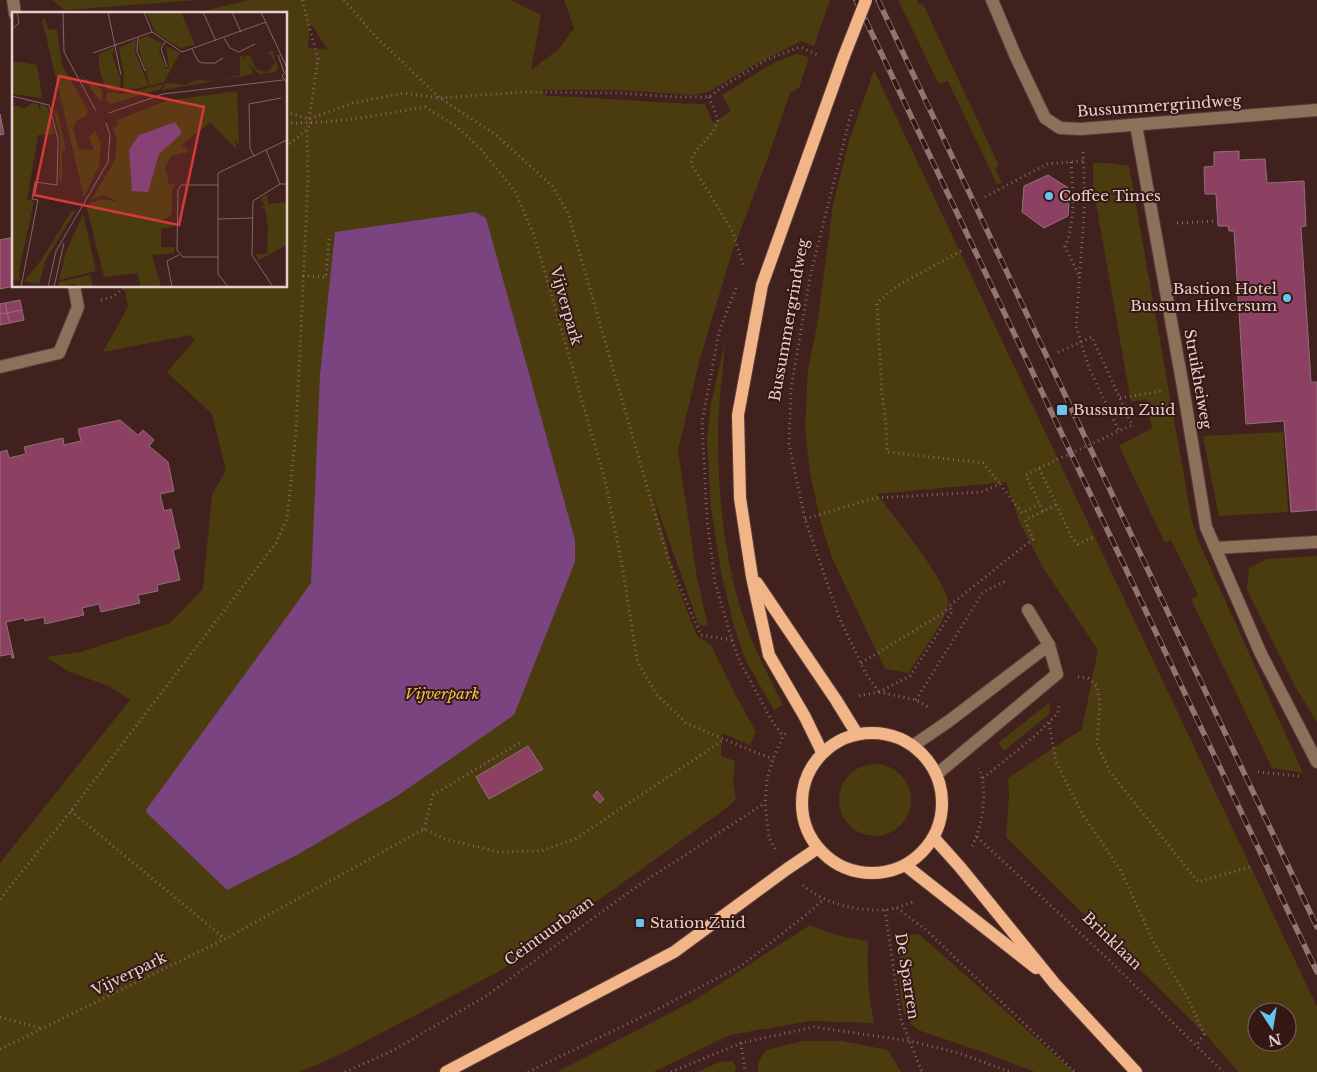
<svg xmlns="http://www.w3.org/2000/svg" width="1317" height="1072" viewBox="0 0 1317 1072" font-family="'Libre Baskerville',serif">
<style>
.green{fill:#4b3c10;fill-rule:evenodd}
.water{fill:#79447f}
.building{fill:#8d4162;stroke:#926e7b}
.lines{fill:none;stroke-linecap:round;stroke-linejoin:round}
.minor-casing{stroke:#5a3d3a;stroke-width:14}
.major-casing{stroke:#5a3d3a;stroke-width:14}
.path{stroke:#836865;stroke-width:3;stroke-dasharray:1 4;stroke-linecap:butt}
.minor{stroke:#8d705a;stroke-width:12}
.major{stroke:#f1b587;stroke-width:12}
.rail-casing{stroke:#907673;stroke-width:5.5}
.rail{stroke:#351714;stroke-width:4;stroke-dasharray:11;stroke-linecap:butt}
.major-bridge-casing{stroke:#5a3d3a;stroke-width:14;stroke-linecap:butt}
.path-bridge{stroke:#836865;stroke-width:3;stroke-dasharray:1 4;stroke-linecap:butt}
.major-bridge{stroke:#f1b587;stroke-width:12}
.poi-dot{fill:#65c5ef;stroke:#351714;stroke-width:2}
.labels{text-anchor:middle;stroke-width:4;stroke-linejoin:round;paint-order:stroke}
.street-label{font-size:15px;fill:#e5d0cd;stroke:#351714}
.poi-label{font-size:15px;fill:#e5d0cd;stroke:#351714;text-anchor:start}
.park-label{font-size:15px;font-style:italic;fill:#ecc450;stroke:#351714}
.inset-road{fill:none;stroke:#826764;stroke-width:1}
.view{fill:#d83938;fill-opacity:0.15;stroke:#d83938;stroke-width:2.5}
.inset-edge{fill:none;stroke:#e5d0cd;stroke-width:2.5}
</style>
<rect width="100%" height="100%" fill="#40211e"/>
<!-- green -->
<g class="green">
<path d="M52,0H198L65,10Z"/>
<path d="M249,0H511L541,15L531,70L559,49L574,28L564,0H830L814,46L801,41L754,65L708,92L693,95L619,90H542L546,96C599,97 652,103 705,104L713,123L731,111L722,95L773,63L796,54L809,57L799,88L790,93L766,163L732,252L700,359L678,450L697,578L708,626L699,625L652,493L677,584L697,636L711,645L736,696L756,732L750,745L721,733V756L735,761L733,783L736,799L728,807L500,971L341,1054L300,1072H0V863L130,700L108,686L68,671L46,657L80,652L170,623L203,589L212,495L226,470L212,414L167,372L195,340L190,335L103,352L128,307L124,286H286V14H191ZM310,24H311L328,50L308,48Z"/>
<path d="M898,0H918L917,1L919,5L923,4L999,166L995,168L1002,183L997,184L948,81L939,84Z"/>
<path d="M874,70L1317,1007V1072H1238L1209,1038L1006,837L1009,794L1008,778L1082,729L1098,650L1044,569L1020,523L1006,482L877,494C890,512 950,585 948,603C945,624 920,653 909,673L885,669L832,558L821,523L810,473L805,428L808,369L817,326L833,205L849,141ZM1257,1012H1287V1042H1257Z"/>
<path d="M1093,163H1110L1129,166L1192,521L1198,540L1303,773L1272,768L1191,599L1198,595L1171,540L1165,543L1119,446L1152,428L1146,399L1131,402L1093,186Z"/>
<path d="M725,342C723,372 718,403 718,433C718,489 723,546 738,600C748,637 766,671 783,705L774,710L745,659L734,626L722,576L711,508L707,440L711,404Z"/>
<path d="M1283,432L1288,512L1219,516L1203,436Z"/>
<path d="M1317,556V722L1296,688L1247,590L1249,568L1267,559Z"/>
<path d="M1050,702L1049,714L1004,751L998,743Z"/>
<circle cx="875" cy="800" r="36"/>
<path d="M810,925C829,934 847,938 868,941C867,969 868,996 874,1023L811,1021L730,1035L653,1072H557L695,1000Z"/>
<path d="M916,934L920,935L1074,1072H1035L983,1052L918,1030C913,1026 908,1021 905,1015C898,1000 899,956 900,938Z"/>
<path d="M803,1041H842L888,1050L901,1072H758V1062L766,1050Z"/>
<path d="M732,1061L736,1067L735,1072H698L719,1062Z"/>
</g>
<!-- water -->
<path class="water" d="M475,212L486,218L575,540V562L514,715L397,796L297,855L227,890L148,814L146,810L288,615L311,583L320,375L335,232Z"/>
<!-- building -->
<g class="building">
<path d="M0,114L4,134L0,135Z"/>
<path d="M1239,151V160L1265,159L1267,183L1304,181L1306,226L1301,227L1311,382H1317V510L1291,512L1284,421L1246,424L1234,231H1229L1228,226H1218L1216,194H1205L1204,167L1214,166V152Z"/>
<path d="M1048,175L1070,189L1068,216L1044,228L1022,212L1024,186Z"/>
<path d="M14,237V286L0,289V240Z"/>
<path d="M20,300L22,310L7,313L5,303Z"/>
<path d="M5,303L7,313L0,314V304Z"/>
<path d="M22,310L24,320L10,323L7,313Z"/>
<path d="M7,313L10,323L0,325V314Z"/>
<path d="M120,420L138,435L143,430L154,440L149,446L168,462L174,491L160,494L164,511L171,509L180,548L173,550L180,580L157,585L158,591L138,595L140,603L101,612L99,604L82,608L84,615L45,624L44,617L25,621L24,618L6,622L14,658H12L11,654L0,656V452L7,450L9,458L26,454L24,447L63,438L64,445L81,441L78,429Z"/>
<path d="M528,746L543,769L489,799L476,777Z"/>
<path d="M597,791L604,799L600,803L593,796Z"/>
</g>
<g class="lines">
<!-- minor casing -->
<g class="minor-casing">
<g id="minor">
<path d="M13,0L15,14"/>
<path d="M992,0L1016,57L1045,118L1060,128L1081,129L1317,110"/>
<path d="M1136,125L1183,387L1206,527L1261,654L1317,762"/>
<path d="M0,367L59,353L78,307L74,286"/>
<path d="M1215,548L1317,542"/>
<path d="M914,745L949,721L1049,645"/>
<path d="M937,774L1057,674L1049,645L1028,610"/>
</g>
</g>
<!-- major casing -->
<g class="major-casing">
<g id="major">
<path d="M757,583L836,700L857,734"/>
<circle cx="872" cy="803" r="70"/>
<path d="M822,752L805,717L769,655L752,577L740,498L738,415L762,285L844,56"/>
<path d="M934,838L960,867L1055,984L1136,1072"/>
<path d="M905,865L1036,968"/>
<path d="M446,1072L674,952L787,869L818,848"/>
</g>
</g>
<!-- path -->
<g class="path">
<path d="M344,0L375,36L440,98L496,135L552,186L568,213L668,559L701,635L732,640"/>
<path d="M709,97L718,120L713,132L696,151L691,160L693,167L733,232L743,265"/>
<path d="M852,110L810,277L791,389L789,444L805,519L839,617L866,674L879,692"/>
<path d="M286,112L309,119L353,103L404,93L439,98L525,92L617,93L680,97H709L725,85L766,60L800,47L820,56"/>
<path d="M286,123C333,124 379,115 425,107L456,126L480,148L515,191L534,235L606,484L623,570L637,660L656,694L686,723L757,753L773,759"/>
<path d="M286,147L307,129L311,124L309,119L318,59L302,0"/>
<path d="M1071,162C1073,191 1076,219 1065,247L1079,275"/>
<path d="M985,197L1047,164L1083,161"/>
<path d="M1177,223L1218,221"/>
<path d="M961,251L897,286L877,303L882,395L886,423L887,452L983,463L1000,484"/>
<path d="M303,276L326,277L329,238"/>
<path d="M736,288L719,332L702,422L707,520L715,583L732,640L740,662L772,721L783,736"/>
<path d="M101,300L112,297L126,286"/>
<path d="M1058,352L1092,337L1132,425L1119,431L1089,368L1076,326L1085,201L1083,152"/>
<path d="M1120,398L1161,391"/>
<path d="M1043,511L1026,475L1039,468L1072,538L1078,544L1096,536"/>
<path d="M805,519L875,498L981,492L1000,484L1022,513L1039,504"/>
<path d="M861,663L945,612L949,606"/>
<path d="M1078,677L1088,678L1097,686L1100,702L1097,744L1110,772L1198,882L1253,866"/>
<path d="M879,692L916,700L928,707"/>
<path d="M859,696L879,692L910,676L952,612L949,606L1033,539L1025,520L1056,505"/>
<path d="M916,700L983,592L1008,580"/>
<path d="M1049,723L1056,762L1083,815L1121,871L1154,943L1188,998L1204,1034L1196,1046"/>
<path d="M1258,772L1299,776"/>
<path d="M983,778L1035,736L1058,713L1059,704"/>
<path d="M71,811L225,939"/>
<path d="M424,829L433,795L521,742"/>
<path d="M977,837L1108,959L1223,1072"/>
<path d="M972,846C983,826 988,789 979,768"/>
<path d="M775,849L769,838L765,803L767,779L773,759L783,736L788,732"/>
<path d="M803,885C824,904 857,911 884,910C895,909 905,905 915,901"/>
<path d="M0,899L71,811L276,543L287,519L296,431L308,182L307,129"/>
<path d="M897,908L925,929L1075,1072"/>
<path d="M885,910L901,1020L922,1072"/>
<path d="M0,1017L43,1029"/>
<path d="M741,1043L745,1072"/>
<path d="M0,1049L225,939L424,829L445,839L498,852L541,851L575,839L725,739"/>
<path d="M345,1072L392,1051L486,996L639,885L765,803"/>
<path d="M528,1072L652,1012L741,966L807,914L824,899"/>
<path d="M671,1072L741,1043L814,1027L910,1041L959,1053L1010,1072"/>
</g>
<!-- minor -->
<use href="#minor" class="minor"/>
<!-- major -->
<use href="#major" class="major"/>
<!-- rail casing -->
<g class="rail-casing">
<g id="rail">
<path d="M856,0L1317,972"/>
<path d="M878,0L1317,927"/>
</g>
</g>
<!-- rail -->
<use href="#rail" class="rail"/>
<!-- major-bridge casing -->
<g class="major-bridge-casing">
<path id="major-bridge" d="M844,56L866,0"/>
</g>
<!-- path-bridge -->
<path class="path-bridge" d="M1039,468L1119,431"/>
<!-- major-bridge -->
<use href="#major-bridge" class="major-bridge"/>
</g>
<!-- markers -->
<g class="poi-dot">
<circle cx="1049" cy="196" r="5"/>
<circle cx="1287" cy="298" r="5"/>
<rect x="1056" y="404" width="12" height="12" rx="2.5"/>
<rect x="635" y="918" width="10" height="10" rx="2.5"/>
</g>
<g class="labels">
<!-- street labels -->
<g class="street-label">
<text transform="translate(1159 106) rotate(-4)" y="5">Bussummergrindweg</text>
<text transform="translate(566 306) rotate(74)" y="5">Vijverpark</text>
<text transform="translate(789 320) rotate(-80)" y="5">Bussummergrindweg</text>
<text transform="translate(1198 379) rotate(80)" y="5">Struikheiweg</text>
<text transform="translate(549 931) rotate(-36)" y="5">Ceintuurbaan</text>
<text transform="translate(1112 941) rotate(44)" y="5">Brinklaan</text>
<text transform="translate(129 974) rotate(-26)" y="5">Vijverpark</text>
<text transform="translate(907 976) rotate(81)" y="5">De Sparren</text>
</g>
<!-- poi labels -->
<g class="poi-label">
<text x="1059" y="201">Coffee Times</text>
<text x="1277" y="294" text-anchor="end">Bastion Hotel<tspan x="1277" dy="17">Bussum Hilversum</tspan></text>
<text x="1073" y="415">Bussum Zuid</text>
<text x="650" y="928">Station Zuid</text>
</g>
<!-- park labels -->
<g class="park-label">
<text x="442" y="699">Vijverpark</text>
</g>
</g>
<!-- overview -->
<g transform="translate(12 12)">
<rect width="275" height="275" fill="#40211e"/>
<path d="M134,0H169L183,33L168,36L144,21ZM30,7H33L36,17L45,18L50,53L76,98L74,104L65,108L61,116L67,137L82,138L77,125L83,118L89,132L87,154L72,185ZM135,24L150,31L147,38L154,57L157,55L154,34L168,41L152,70L138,74L127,36V27ZM124,28L123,40L137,74L111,79L112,62L107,36ZM103,35L100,43L109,68L107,80L94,77L87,56V42ZM260,38L266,56L264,60L247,62L233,49V44L238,43L244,57L255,60L263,51L258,41L253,43ZM228,44H231L242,62L150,78L154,71L173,73L184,68L203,69L228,63ZM0,49L25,53L30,86L0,82ZM69,63L90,78V89H88ZM152,72L148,77L100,92L94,89L95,80L111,82ZM225,79L227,132L224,129V137L198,110L170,133L177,140L159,144L153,156L157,169L154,172H164L160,177V201L154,207L141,208L162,212V215L149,217V235H162V241L140,243L149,275H129L125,261L92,265L75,196L78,189L80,190L91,187L109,191L91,183L79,188L103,148L105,128L101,115H105V108L154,89ZM29,90L36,96L43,122L26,123L15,188L22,189L7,259L8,268L0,267V93L13,96L20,91L26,92L28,99ZM42,98L45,99L54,138L50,139V170L47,169L48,126ZM255,183L256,192L275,190V233L247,248L243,242H255L256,214L253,197L247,194H253L249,186ZM60,198L63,200L33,249L27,272L12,269L30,247ZM71,202L84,259L47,268L54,240ZM78,263L81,275H65L64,272L47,275V270Z" fill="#4b3c10"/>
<path d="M163,110L170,121L147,142L136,180L120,179L117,138L127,123Z" fill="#79447f"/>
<path class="inset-road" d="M51,0L52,40L84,99M96,0L109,63M132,0L140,20L170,40L254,10M191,0L204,29M220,0L229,20M249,0L275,56M0,17L7,11L5,0M126,25L125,39L133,59M212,26L218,36L227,40L243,32M153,30L149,37L155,55M180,37L186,49L190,51H203L211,46M81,41L140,20M266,43L272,60M275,58L270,64L275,71M0,84L37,93L46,127L45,173L23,170L20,187L26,188L9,275M97,101L151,82L271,68M254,138L268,172M242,144L238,136L237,92L269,86M206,207L240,206M206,245H171L165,238L166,178L169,173H206M36,275L44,239L96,150L98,123L94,111M42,275L52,231M160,275L155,249L167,243M216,275L206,262V161L275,128M261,275L240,243L241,189L268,172H275"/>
<path class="view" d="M47,64L192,95L167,213L22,183Z"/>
<rect width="275" height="275" class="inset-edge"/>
</g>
<!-- north arrow -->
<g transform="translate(1272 1027) rotate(168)"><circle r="24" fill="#351714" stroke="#7b615e"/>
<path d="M0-4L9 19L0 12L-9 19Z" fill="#65c5ef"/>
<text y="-8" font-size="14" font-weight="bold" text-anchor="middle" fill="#e5d0cd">N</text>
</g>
</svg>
